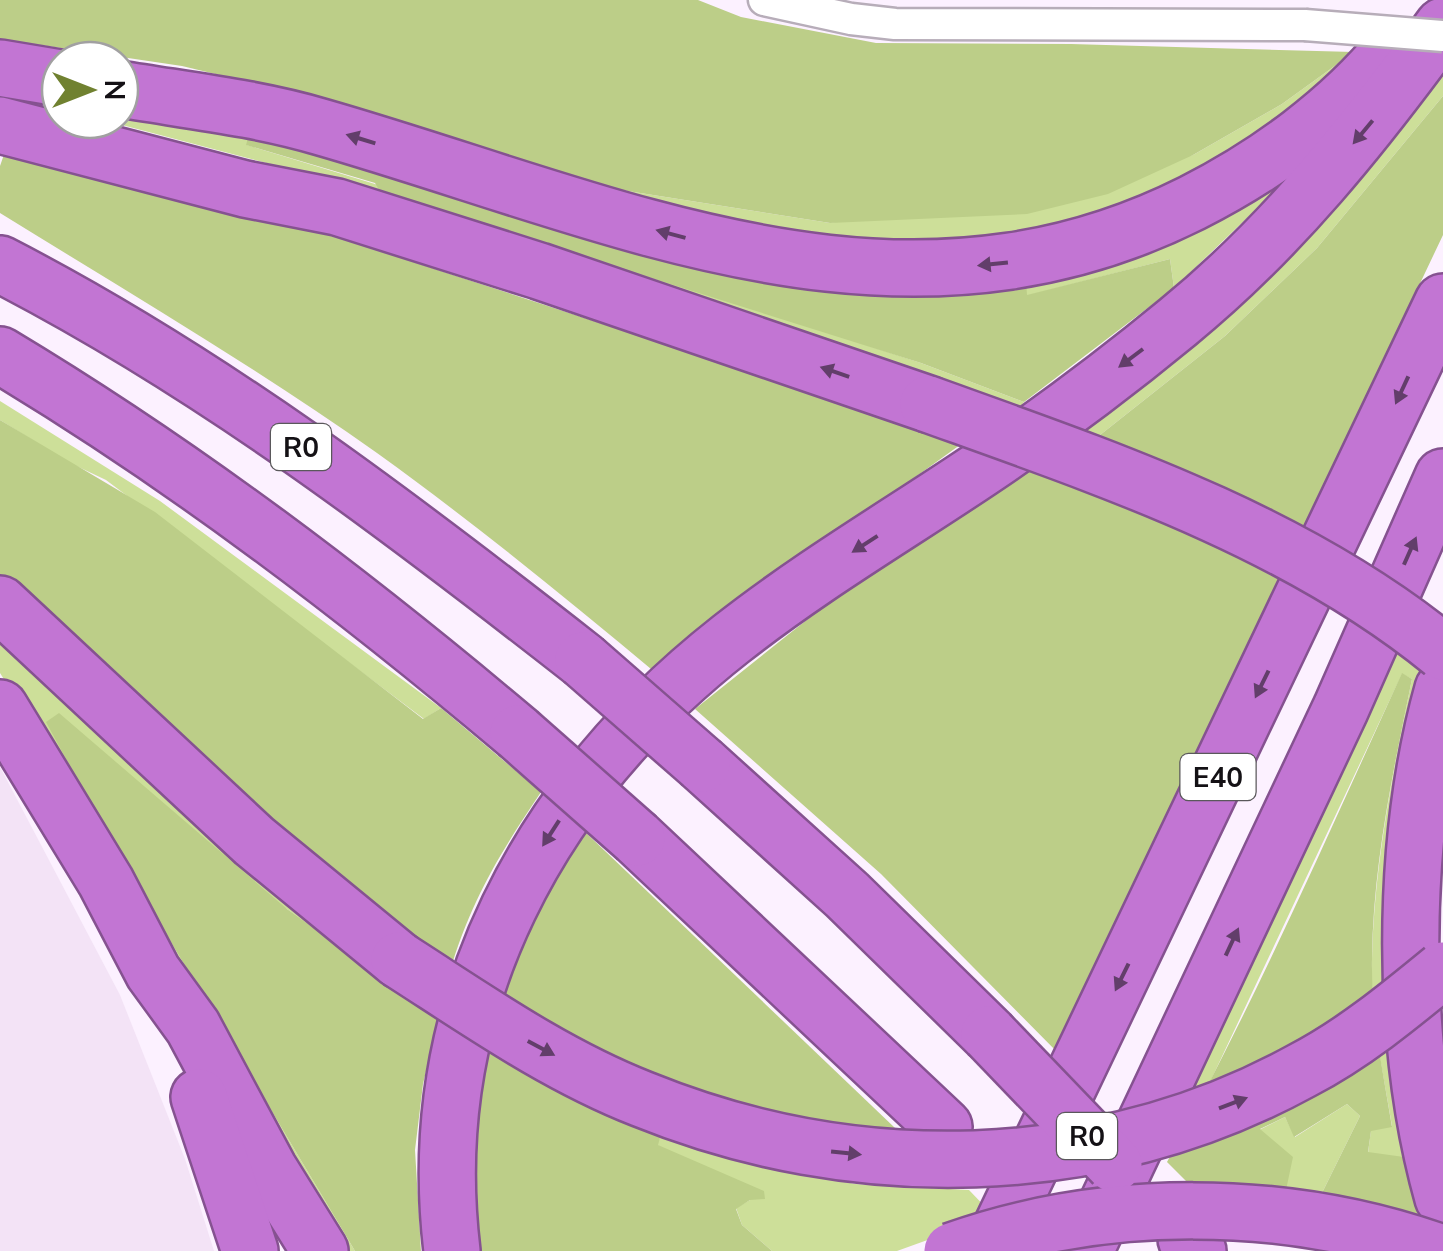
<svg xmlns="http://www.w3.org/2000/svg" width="1443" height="1251" viewBox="0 0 1443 1251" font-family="'Nunito Sans',sans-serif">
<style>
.built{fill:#f3e3f6}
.green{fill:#cddf99}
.forest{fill:#bcce88}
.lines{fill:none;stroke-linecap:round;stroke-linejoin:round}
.street-casing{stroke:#b7adb9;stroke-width:35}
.highway-casing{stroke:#855290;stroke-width:60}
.street{stroke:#fff;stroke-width:30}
.highway{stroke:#c275d3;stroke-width:55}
.street-bridge-casing{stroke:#b7adb9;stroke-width:35;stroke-linecap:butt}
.highway-bridge-casing{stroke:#855290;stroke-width:60;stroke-linecap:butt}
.street-bridge{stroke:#fff;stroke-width:30}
.highway-bridge{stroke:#c275d3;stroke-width:55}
.oneway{fill:#623e6a}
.labels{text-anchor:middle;stroke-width:9;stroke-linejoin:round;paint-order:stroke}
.shield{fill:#fff;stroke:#5a585b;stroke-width:2.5}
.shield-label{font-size:28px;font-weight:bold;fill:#141115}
</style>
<rect width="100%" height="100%" fill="#fcf1ff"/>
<!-- built -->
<path class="built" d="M0,767L120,995L185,1159L214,1251H0Z"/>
<!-- green -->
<g class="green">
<path d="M1354,52L1358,56L1244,149L1107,211L1031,230L947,243L838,239L772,231L615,189L830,223L1193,155L1282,104Z"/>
<path d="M1443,65V96L1317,248L1225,336L1095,439L1073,431Z"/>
<path d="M120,108L309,143L247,145L375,184L921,363L1024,402L1018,410L381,193L103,120H120Z"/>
<path d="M1300,167L1174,288L1170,259L1026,296V281Z"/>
<path d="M0,401L160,501L441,708L424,719L106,480L68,462L0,420Z"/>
<path d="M0,632L358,960L287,909L107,835L355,1251H336L36,730L0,673Z"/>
<path d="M1399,648L1426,670V1216H1421L1404,1158L1368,1153L1371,1130L1392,1126C1383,1072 1370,1015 1372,959C1374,864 1393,772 1412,679L1402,674L1202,1099L1178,1110Z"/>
<path d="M1347,1104L1360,1116L1321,1195L1286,1190L1259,1130L1285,1117L1295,1137Z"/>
<path d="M661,1134L748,1162L855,1184L969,1190L994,1216L897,1251H772L742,1225L736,1208L750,1200L657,1145Z"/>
</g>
<!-- forest -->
<g class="forest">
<path d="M0,0H698L741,17L876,43L1071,44L1354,52L1282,104L1193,155L1108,194L1027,214L830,223L615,189L366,110L182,66L0,39Z"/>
<path d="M1443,96V235L1302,532L1095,439L1225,336L1317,248Z"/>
<path d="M248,138L1026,281L1027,295L1170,259L1174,288L1024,402L921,363L381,193L375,183L246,145Z"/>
<path d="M8,143L224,200L964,442L734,608L657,674C565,597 474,523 377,453C256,367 126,291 0,213V166Z"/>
<path d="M0,420L155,512L423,719L441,708L541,792C500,853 471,900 450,971L295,852L0,578Z"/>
<path d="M1024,465L1161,518L1283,580L1065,1060L881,874L695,709L838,595Z"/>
<path d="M1402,673L1412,679C1393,772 1373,864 1372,959C1371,1015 1383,1072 1392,1127L1371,1131L1368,1152L1404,1157L1421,1216L1321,1195L1360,1116L1347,1104L1294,1137L1285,1117L1260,1129L1293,1157L1286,1190L1191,1186L1167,1162C1254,1004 1327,837 1402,673Z"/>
<path d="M59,713L287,909L439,1016L423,1084L415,1150L421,1251H355L107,835L46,722Z"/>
<path d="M583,830L917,1149L693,1105L493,1002L532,911Z"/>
<path d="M487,1046L661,1134L658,1145L764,1191L765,1199L750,1200L736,1209L742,1225L772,1251H475L470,1176Z"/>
</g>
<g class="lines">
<!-- street casing -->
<g class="street-casing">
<path id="street" d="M764,0L851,19L895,24L1305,25"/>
</g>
<!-- highway casing -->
<g class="highway-casing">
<g id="highway">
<path d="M0,68L60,78"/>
<path d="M120,89C185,100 258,108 321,127C611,210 895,352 1192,203C1267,165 1340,112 1394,46"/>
<path d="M0,125L245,189L337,207L539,271L928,404"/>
<path d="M0,264C210,372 398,515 583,660"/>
<path d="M0,355C185,466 353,594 518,733"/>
<path d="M0,604L254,841L399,960"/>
<path d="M1443,689C1400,842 1400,1045 1443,1198"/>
<path d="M0,708L106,882L153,972L193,1027L269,1169L320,1251"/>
<path d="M702,764L847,895L989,1034"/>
<path d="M637,838L944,1127"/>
<path d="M199,1097L250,1251"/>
<path d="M1186,1239L1198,1251"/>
<path d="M452,1251C422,1003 540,789 731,639C816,572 910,518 999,457C1060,415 1121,369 1178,322C1281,238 1365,133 1443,26"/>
<path d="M990,1251L1443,302"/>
<path d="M1085,1251L1341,708L1443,477"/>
</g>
</g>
<!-- street -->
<use href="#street" class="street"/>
<!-- highway -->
<use href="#highway" class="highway"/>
<!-- street-bridge casing -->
<g class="street-bridge-casing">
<path id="street-bridge" d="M1305,25L1443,36"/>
</g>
<!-- highway-bridge casing -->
<g class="highway-bridge-casing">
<g id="highway-bridge">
<path d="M928,404C1106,468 1295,531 1443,652"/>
<path d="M583,660L702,764"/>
<path d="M518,733L637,838"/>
<path d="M399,960C477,1010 555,1065 642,1099C854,1185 1098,1182 1301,1071C1353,1044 1398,1007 1443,970"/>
<path d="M989,1034L1114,1164"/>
<path d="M952,1251C1104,1197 1283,1198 1436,1251"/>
</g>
</g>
<!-- street-bridge -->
<use href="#street-bridge" class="street-bridge"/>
<!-- highway-bridge -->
<use href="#highway-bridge" class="highway-bridge"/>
</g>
<!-- one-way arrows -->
<defs><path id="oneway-solid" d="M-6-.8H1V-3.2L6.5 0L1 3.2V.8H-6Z" transform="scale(2.5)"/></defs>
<g class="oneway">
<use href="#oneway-solid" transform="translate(1363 132) rotate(130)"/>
<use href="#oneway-solid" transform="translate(361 139) rotate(-163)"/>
<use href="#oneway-solid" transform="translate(671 234) rotate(-165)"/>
<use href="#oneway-solid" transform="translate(993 264) rotate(174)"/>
<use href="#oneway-solid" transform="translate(1131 358) rotate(143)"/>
<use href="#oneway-solid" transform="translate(835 372) rotate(-161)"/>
<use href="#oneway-solid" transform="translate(1402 390) rotate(115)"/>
<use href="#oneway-solid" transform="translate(865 544) rotate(147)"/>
<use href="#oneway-solid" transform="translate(1410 551) rotate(-66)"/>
<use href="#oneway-solid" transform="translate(1262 684) rotate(116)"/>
<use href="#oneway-solid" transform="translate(551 833) rotate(123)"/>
<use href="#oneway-solid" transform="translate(1232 942) rotate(-65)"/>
<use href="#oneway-solid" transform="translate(1122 977) rotate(116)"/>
<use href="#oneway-solid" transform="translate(541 1048) rotate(28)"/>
<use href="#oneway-solid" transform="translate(1233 1103) rotate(-21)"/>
<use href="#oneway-solid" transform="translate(846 1153) rotate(6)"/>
</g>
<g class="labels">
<!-- shield labels -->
<g class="shield">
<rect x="271" y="424" width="60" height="46" rx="8"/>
<rect x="1180.5" y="754" width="75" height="46" rx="8"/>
<rect x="1057" y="1113" width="60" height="46" rx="8"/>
</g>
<g class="shield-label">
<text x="301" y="457">R0</text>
<text x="1218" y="787">E40</text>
<text x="1087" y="1146">R0</text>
</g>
</g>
<!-- north arrow -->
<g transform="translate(90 90) rotate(90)"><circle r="48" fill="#ffffff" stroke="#a1a0a1" stroke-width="2.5"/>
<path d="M0-8L18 38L0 25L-18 38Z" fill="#708130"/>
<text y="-15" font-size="28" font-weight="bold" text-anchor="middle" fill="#141115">N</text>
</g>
</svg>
